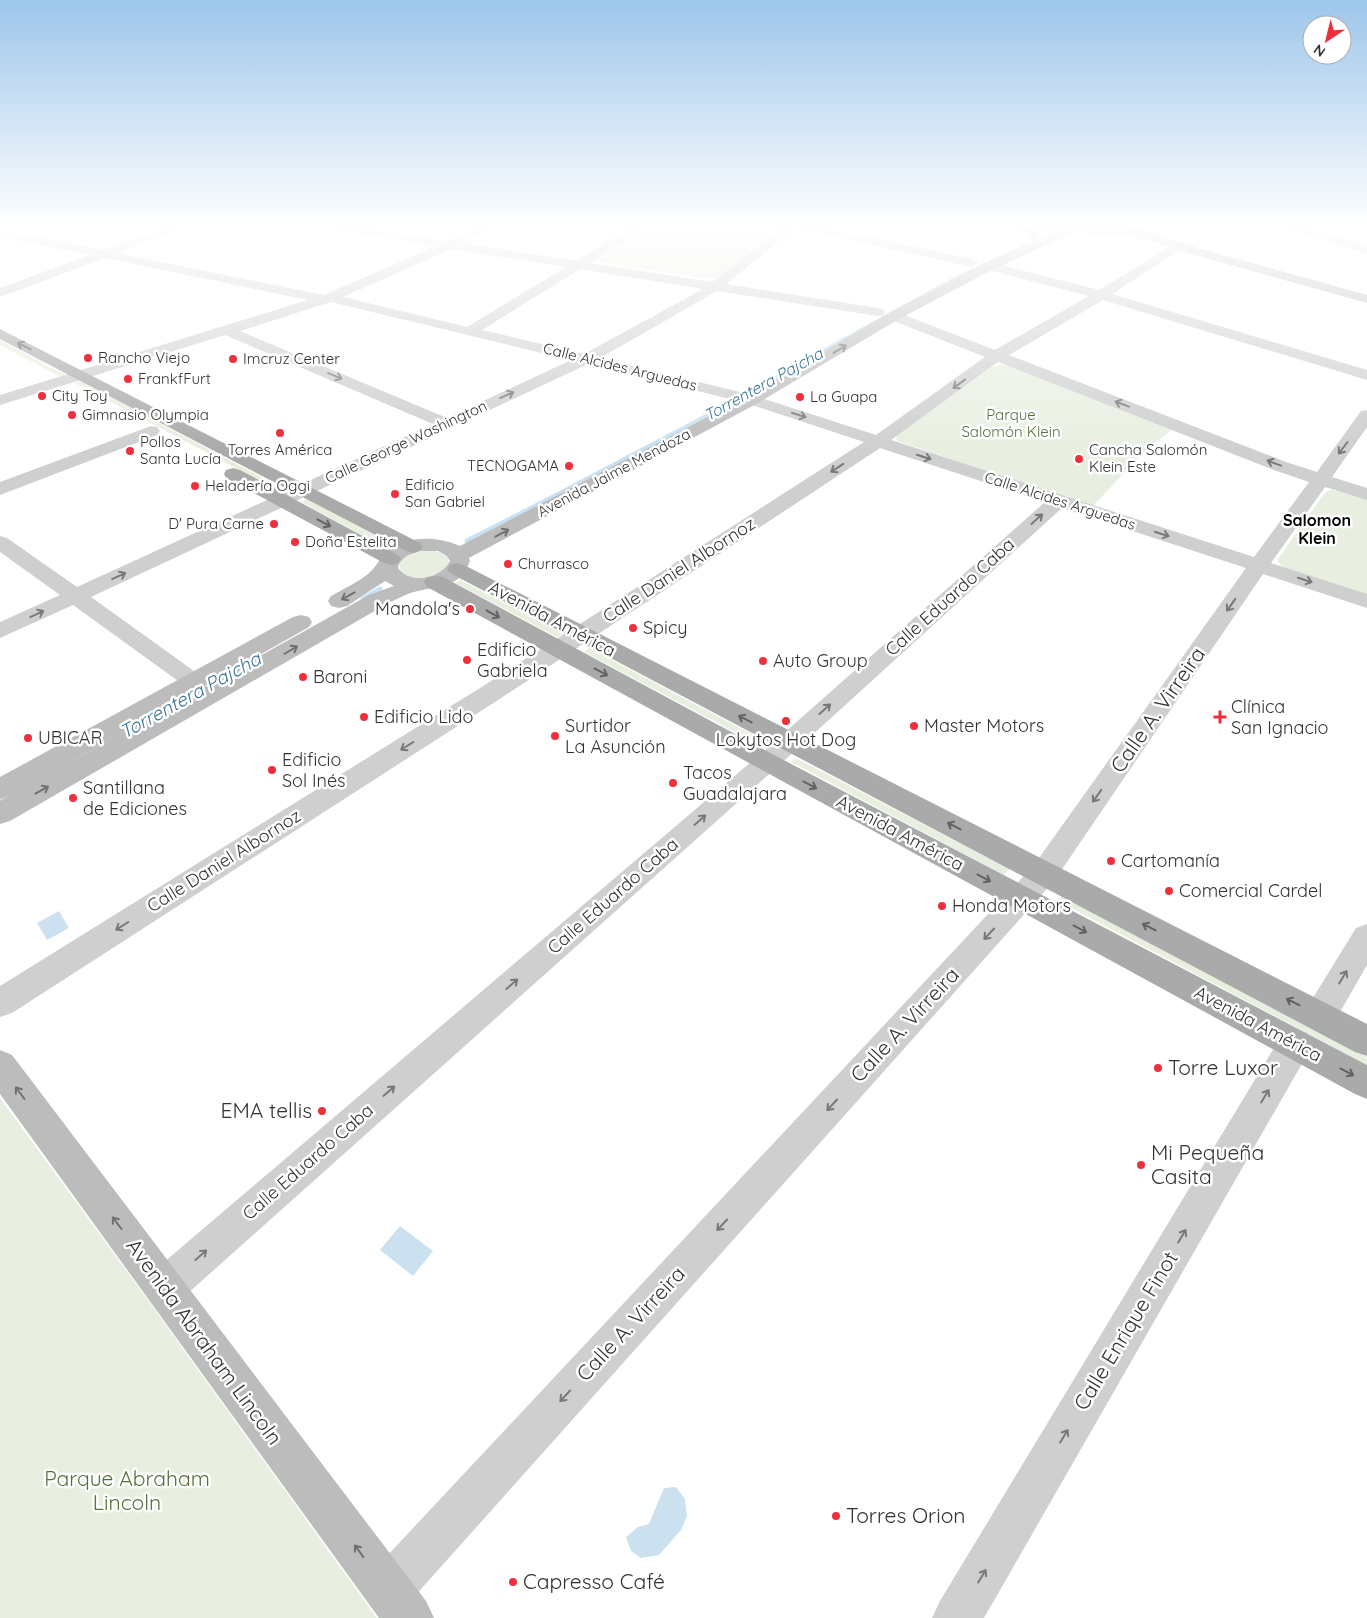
<svg xmlns="http://www.w3.org/2000/svg" width="1367" height="1618" viewBox="0 0 1367 1618" font-family="Quicksand,sans-serif">
<style>
.green{fill:#e8efe0}
.water{fill:#cce1ef}
.lines{fill:none;stroke-linecap:round;stroke-linejoin:round}
.stream-far3{stroke:#cce1ef;stroke-width:3}
.stream-far2{stroke:#cce1ef;stroke-width:4.5}
.stream-far1{stroke:#cce1ef;stroke-width:5}
.stream{stroke:#cce1ef;stroke-width:7}
.street{fill:#cfcfcf;fill-rule:evenodd}
.secondary{fill:#bcbcbc;fill-rule:evenodd}
.primary{fill:#aaa;fill-rule:evenodd}
.oneway{stroke:#626262}
.oneway2{stroke:#707070}
.oneway3{stroke:#797979}
.poi-dot{fill:#ee2f3c;stroke:#fff;stroke-width:2}
.labels{text-anchor:middle;stroke-width:5;stroke-linejoin:round;paint-order:stroke}
.far-poi-label{font-size:15px;fill:#323232;stroke:#fff;text-anchor:start}
.far-street-label{font-size:15px;fill:#323232;stroke:#fff}
.far-park-label{font-size:15px;fill:#54713c;stroke:#fff}
.far-water-label{font-size:16px;font-style:italic;fill:#3a7499;stroke:#fff}
.far-neighbourhood-label{font-size:16px;font-weight:bold;fill:#000;stroke:#fff}
.street-label{font-size:18px;fill:#323232;stroke:#fff}
.poi-label{font-size:18px;fill:#323232;stroke:#fff;text-anchor:start}
.water-label{font-size:19px;font-style:italic;fill:#3a7499;stroke:#fff}
.near-street-label{font-size:21px;fill:#323232;stroke:#fff}
.near-poi-label{font-size:21px;fill:#323232;stroke:#fff;text-anchor:start}
.near-park-label{font-size:21px;fill:#54713c;stroke:#fff}
</style>
<rect width="100%" height="100%" fill="#fff"/>
<!-- green -->
<g class="green">
<path d="M654,223H774L781,227L719,276L710,279L600,262V258Z"/>
<path d="M0,340L65,375L59,376L0,345Z"/>
<path d="M1000,365L1010,366L1171,430L1144,452L1092,507L897,441L896,438L897,435L992,367Z"/>
<path d="M80,381L286,490L281,492L75,383Z"/>
<path d="M1332,490L1367,498V595L1285,568L1278,562V559L1324,494L1327,491Z"/>
<path d="M307,499L396,547L390,550L301,502Z"/>
<path d="M428,550L436,551L448,557L449,566C436,577 414,585 400,571V562C408,554 417,552 428,550Z"/>
<path d="M461,580L464,582L563,634L557,637L455,583Z"/>
<path d="M589,648L761,739L757,744L584,652Z"/>
<path d="M796,758L1009,869L1004,875L791,762Z"/>
<path d="M1061,896L1367,1057V1065L1058,901Z"/>
<path d="M0,1098L134,1281L377,1618H0Z"/>
</g>
<!-- water -->
<g class="water">
<path d="M59,911L69,928L47,940L37,923Z"/>
<path d="M400,1226L433,1251L413,1276L380,1250Z"/>
<path d="M676,1487L685,1499L687,1516L681,1530L659,1555L641,1558L631,1551L626,1537L638,1527L649,1524L664,1488Z"/>
</g>
<g class="lines">
<!-- stream-far3 -->
<g class="stream-far3">
<path d="M1070,226L1076,223"/>
<path d="M840,341L951,280L1025,245"/>
</g>
<!-- stream-far2 -->
<path class="stream-far2" d="M566,490L739,399L843,340"/>
<!-- stream-far1 -->
<g class="stream-far1">
<path d="M467,541L569,489"/>
<path d="M363,599L380,589"/>
</g>
<!-- stream -->
<g class="stream">
<path d="M90,751L120,734"/>
<path d="M0,801L15,793"/>
</g>
<!-- street -->
<g class="street">
<path d="M175,223H193L117,253L324,295L436,246L310,226L304,223H334L448,241L482,223H498L462,243L576,261L637,223H652L590,263L712,282L784,226L781,223H805L972,259L978,263L972,267L796,228L726,284L878,308L883,309L885,312L883,315L878,316L717,291L600,358L740,392L742,395L740,398L734,400L588,364L91,597L201,676L205,681L201,686L193,689L185,686L73,605L0,638V622L60,595L0,552V536L7,538L77,587L433,424L225,335L0,405V395L308,300L105,258L0,297V288L90,255L0,237V229L103,250ZM451,249L566,267L467,327L343,297ZM580,269L703,289L584,354L482,330ZM331,302L571,360L447,418L240,331Z"/>
<path d="M993,223H1045L1143,231L1149,235L1143,239L999,226Z"/>
<path d="M1275,223H1294L1367,246V254L1277,225Z"/>
<path d="M1178,242L1182,243L1184,246L1182,249L1112,294L1367,370V380L1103,300L1009,355L1286,462L1317,472L1361,411L1367,410V427L1332,477L1367,488V500L1325,487L1271,563L1367,594V608L1263,574L1054,881L405,1607L388,1614L371,1607L364,1590L371,1573L1034,865L1246,568L1062,508L776,768L178,1302L164,1308L150,1302L144,1288L150,1274L758,756L1045,502L880,448L498,700L12,1013L0,1017V986L480,688L864,442L746,403L744,400L746,397H758L876,435L985,357L889,319L887,316L889,313H899L995,350L1089,296L984,269L983,266L984,263L989,262L1099,290ZM998,362L1274,470L1309,482L1254,557L891,440Z"/>
<path d="M151,426L157,427L160,431L157,435L0,495V482Z"/>
<path d="M1367,924V965L1332,1026L1320,1031L1308,1026L1303,1016L1308,1006L1356,928Z"/>
<path d="M1295,1029L1307,1033L1312,1044L1307,1055L984,1618H932L940,1601L1283,1033Z"/>
</g>
<!-- secondary -->
<g class="secondary">
<path d="M1020,223L1033,227L1040,235L1037,240H1029L1025,233L1007,226L1005,224Z"/>
<path d="M1077,223H1093L990,271L899,319L758,403L469,558L470,561C459,588 443,585 418,591C407,593 395,600 385,605L10,821L0,824V801L369,595L394,586L385,581L347,606L339,608L331,606L328,601L331,596C343,589 357,583 368,574C376,568 379,558 387,551C407,535 438,536 460,546L746,397L889,313L980,265ZM420,551H438L447,556L450,561C441,579 410,585 398,568C400,557 411,554 420,551Z"/>
<path d="M1104,223H1122L1195,247L1367,295V303L1187,253L1106,225Z"/>
<path d="M301,615L309,617L312,622L309,627L10,796L0,799V777L293,617Z"/>
<path d="M0,1050L12,1055L426,1601L434,1618H379L0,1094Z"/>
</g>
<!-- primary -->
<g class="primary">
<path d="M0,329L420,543L423,547L420,551L413,553L406,551L0,339Z"/>
<path d="M233,468L240,470L398,555L401,559L398,563L391,565L384,563L226,478L224,474L226,470Z"/>
<path d="M457,563L464,565L1367,1024V1056L1355,1052L450,573L447,569L450,565Z"/>
<path d="M435,576L443,577L776,756L1367,1065V1099L1355,1094L427,587L424,582L427,577Z"/>
</g>
</g>
<!-- one-way arrows -->
<defs><path id="oneway-shaft" d="M-6 0H5M1.5-3L5.5 0L1.5 3" fill="none" stroke-width="1.6" stroke-linecap="round" stroke-linejoin="round" transform="scale(1.25)"/></defs>
<g class="oneway">
<use href="#oneway-shaft" transform="translate(24 346) rotate(-153)"/>
<use href="#oneway-shaft" transform="translate(324 523) rotate(28)"/>
<use href="#oneway-shaft" transform="translate(493 614) rotate(29)"/>
<use href="#oneway-shaft" transform="translate(601 672) rotate(28)"/>
<use href="#oneway-shaft" transform="translate(745 719) rotate(-153)"/>
<use href="#oneway-shaft" transform="translate(810 785) rotate(28)"/>
<use href="#oneway-shaft" transform="translate(954 826) rotate(-153)"/>
<use href="#oneway-shaft" transform="translate(984 878) rotate(28)"/>
<use href="#oneway-shaft" transform="translate(1149 927) rotate(-153)"/>
<use href="#oneway-shaft" transform="translate(1080 929) rotate(28)"/>
<use href="#oneway-shaft" transform="translate(1293 1002) rotate(-153)"/>
<use href="#oneway-shaft" transform="translate(1347 1072) rotate(28)"/>
</g>
<g class="oneway2">
<use href="#oneway-shaft" transform="translate(840 349) rotate(-31)"/>
<use href="#oneway-shaft" transform="translate(502 533) rotate(-28)"/>
<use href="#oneway-shaft" transform="translate(348 596) rotate(151)"/>
<use href="#oneway-shaft" transform="translate(291 650) rotate(-30)"/>
<use href="#oneway-shaft" transform="translate(42 790) rotate(-29)"/>
<use href="#oneway-shaft" transform="translate(20 1093) rotate(-127)"/>
<use href="#oneway-shaft" transform="translate(117 1223) rotate(-127)"/>
<use href="#oneway-shaft" transform="translate(359 1551) rotate(-126)"/>
</g>
<g class="oneway3">
<use href="#oneway-shaft" transform="translate(335 376) rotate(23)"/>
<use href="#oneway-shaft" transform="translate(959 384) rotate(144)"/>
<use href="#oneway-shaft" transform="translate(507 395) rotate(-24)"/>
<use href="#oneway-shaft" transform="translate(1122 404) rotate(-159)"/>
<use href="#oneway-shaft" transform="translate(799 415) rotate(18)"/>
<use href="#oneway-shaft" transform="translate(1343 448) rotate(127)"/>
<use href="#oneway-shaft" transform="translate(924 457) rotate(18)"/>
<use href="#oneway-shaft" transform="translate(1274 463) rotate(-159)"/>
<use href="#oneway-shaft" transform="translate(837 468) rotate(147)"/>
<use href="#oneway-shaft" transform="translate(1037 519) rotate(-42)"/>
<use href="#oneway-shaft" transform="translate(1162 534) rotate(18)"/>
<use href="#oneway-shaft" transform="translate(119 576) rotate(-25)"/>
<use href="#oneway-shaft" transform="translate(1305 580) rotate(18)"/>
<use href="#oneway-shaft" transform="translate(1231 605) rotate(125)"/>
<use href="#oneway-shaft" transform="translate(37 614) rotate(-25)"/>
<use href="#oneway-shaft" transform="translate(825 709) rotate(-42)"/>
<use href="#oneway-shaft" transform="translate(407 746) rotate(148)"/>
<use href="#oneway-shaft" transform="translate(1097 796) rotate(125)"/>
<use href="#oneway-shaft" transform="translate(700 820) rotate(-41)"/>
<use href="#oneway-shaft" transform="translate(122 926) rotate(148)"/>
<use href="#oneway-shaft" transform="translate(989 934) rotate(133)"/>
<use href="#oneway-shaft" transform="translate(1343 977) rotate(-59)"/>
<use href="#oneway-shaft" transform="translate(512 984) rotate(-41)"/>
<use href="#oneway-shaft" transform="translate(389 1091) rotate(-41)"/>
<use href="#oneway-shaft" transform="translate(1265 1096) rotate(-59)"/>
<use href="#oneway-shaft" transform="translate(832 1105) rotate(133)"/>
<use href="#oneway-shaft" transform="translate(722 1225) rotate(133)"/>
<use href="#oneway-shaft" transform="translate(1182 1236) rotate(-59)"/>
<use href="#oneway-shaft" transform="translate(201 1255) rotate(-41)"/>
<use href="#oneway-shaft" transform="translate(565 1396) rotate(133)"/>
<use href="#oneway-shaft" transform="translate(1064 1436) rotate(-59)"/>
<use href="#oneway-shaft" transform="translate(982 1576) rotate(-59)"/>
</g>
<!-- sky -->
<linearGradient id="sky" x2="0" y2="1"><stop stop-color="#9dc6eb"/><stop offset="0.5" stop-color="#fff"/><stop offset="1" stop-color="#fff" stop-opacity="0"/></linearGradient>
<rect width="1367" height="450" fill="url(#sky)"/>
<!-- markers -->
<g class="poi-dot">
<circle cx="88" cy="358" r="5"/>
<circle cx="233" cy="359" r="5"/>
<circle cx="128" cy="379" r="5"/>
<circle cx="42" cy="396" r="5"/>
<circle cx="800" cy="397" r="5"/>
<circle cx="72" cy="415" r="5"/>
<circle cx="280" cy="433" r="5"/>
<circle cx="130" cy="451" r="5"/>
<circle cx="1079" cy="459" r="5"/>
<circle cx="569" cy="466" r="5"/>
<circle cx="195" cy="486" r="5"/>
<circle cx="395" cy="494" r="5"/>
<circle cx="274" cy="524" r="5"/>
<circle cx="295" cy="542" r="5"/>
<circle cx="508" cy="564" r="5"/>
<circle cx="470" cy="609" r="5"/>
<circle cx="633" cy="628" r="5"/>
<circle cx="467" cy="660" r="5"/>
<circle cx="763" cy="661" r="5"/>
<circle cx="303" cy="677" r="5"/>
<circle cx="364" cy="717" r="5"/>
<path d="M1217.5 709.5h5v5h5v5h-5v5h-5v-5h-5v-5h5z"/>
<circle cx="786" cy="721" r="5"/>
<circle cx="914" cy="726" r="5"/>
<circle cx="555" cy="736" r="5"/>
<circle cx="28" cy="738" r="5"/>
<circle cx="272" cy="770" r="5"/>
<circle cx="673" cy="783" r="5"/>
<circle cx="73" cy="798" r="5"/>
<circle cx="1111" cy="861" r="5"/>
<circle cx="1169" cy="891" r="5"/>
<circle cx="942" cy="906" r="5"/>
<circle cx="1158" cy="1068" r="5"/>
<circle cx="322" cy="1111" r="5"/>
<circle cx="1141" cy="1165" r="5"/>
<circle cx="836" cy="1516" r="5"/>
<circle cx="513" cy="1582" r="5"/>
</g>
<g class="labels">
<!-- far-poi labels -->
<g class="far-poi-label">
<text x="98" y="363">Rancho Viejo</text>
<text x="243" y="364">Imcruz Center</text>
<text x="138" y="384">FrankfFurt</text>
<text x="52" y="401">City Toy</text>
<text x="810" y="402">La Guapa</text>
<text x="82" y="420">Gimnasio Olympia</text>
<text x="140" y="447">Pollos<tspan x="140" dy="17">Santa Lucía</tspan></text>
<text x="280" y="455" text-anchor="middle">Torres América</text>
<text x="1089" y="455">Cancha Salomón<tspan x="1089" dy="17">Klein Este</tspan></text>
<text x="559" y="471" text-anchor="end">TECNOGAMA</text>
<text x="405" y="490">Edificio<tspan x="405" dy="17">San Gabriel</tspan></text>
<text x="205" y="491">Heladería Oggi</text>
<text x="264" y="529" text-anchor="end">D' Pura Carne</text>
<text x="305" y="547">Doña Estelita</text>
<text x="518" y="569">Churrasco</text>
</g>
<!-- far-street labels -->
<g class="far-street-label">
<text transform="translate(620 367) rotate(14)" y="5">Calle Alcides Arguedas</text>
<text transform="translate(406 442) rotate(-25)" y="5">Calle George Washington</text>
<text transform="translate(614 473) rotate(-28)" y="5">Avenida Jaime Mendoza</text>
<text transform="translate(1060 501) rotate(18)" y="5">Calle Alcides Arguedas</text>
</g>
<!-- far-park labels -->
<g class="far-park-label">
<text x="1011" y="420">Parque<tspan x="1011" dy="17">Salomón Klein</tspan></text>
</g>
<!-- far-water labels -->
<g class="far-water-label">
<text transform="translate(763 384) rotate(-29)" y="6">Torrentera Pajcha</text>
</g>
<!-- far-neighbourhood labels -->
<g class="far-neighbourhood-label">
<text x="1317" y="526">Salomon<tspan x="1317" dy="18">Klein</tspan></text>
</g>
<!-- street labels -->
<g class="street-label">
<text transform="translate(679 570) rotate(-33)" y="6">Calle Daniel Albornoz</text>
<text transform="translate(950 597) rotate(-42)" y="6">Calle Eduardo Caba</text>
<text transform="translate(552 619) rotate(28)" y="6">Avenida América</text>
<text transform="translate(900 833) rotate(28)" y="6">Avenida América</text>
<text transform="translate(224 861) rotate(-32)" y="6">Calle Daniel Albornoz</text>
<text transform="translate(613 896) rotate(-41)" y="6">Calle Eduardo Caba</text>
<text transform="translate(1258 1024) rotate(28)" y="6">Avenida América</text>
<text transform="translate(308 1162) rotate(-41)" y="6">Calle Eduardo Caba</text>
</g>
<!-- poi labels -->
<g class="poi-label">
<text x="460" y="615" text-anchor="end">Mandola's</text>
<text x="643" y="634">Spicy</text>
<text x="477" y="656">Edificio<tspan x="477" dy="21">Gabriela</tspan></text>
<text x="773" y="667">Auto Group</text>
<text x="313" y="683">Baroni</text>
<text x="1231" y="713">Clínica<tspan x="1231" dy="21">San Ignacio</tspan></text>
<text x="374" y="723">Edificio Lido</text>
<text x="565" y="732">Surtidor<tspan x="565" dy="21">La Asunción</tspan></text>
<text x="924" y="732">Master Motors</text>
<text x="38" y="744">UBICAR</text>
<text x="786" y="746" text-anchor="middle">Lokytos Hot Dog</text>
<text x="282" y="766">Edificio<tspan x="282" dy="21">Sol Inés</tspan></text>
<text x="683" y="779">Tacos<tspan x="683" dy="21">Guadalajara</tspan></text>
<text x="83" y="794">Santillana<tspan x="83" dy="21">de Ediciones</tspan></text>
<text x="1121" y="867">Cartomanía</text>
<text x="1179" y="897">Comercial Cardel</text>
<text x="952" y="912">Honda Motors</text>
</g>
<!-- water labels -->
<g class="water-label">
<text transform="translate(190 695) rotate(-29)" y="7">Torrentera Pajcha</text>
</g>
<!-- near-street labels -->
<g class="near-street-label">
<text transform="translate(1158 710) rotate(-55)" y="7">Calle A. Virreira</text>
<text transform="translate(905 1025) rotate(-47)" y="7">Calle A. Virreira</text>
<text transform="translate(631 1324) rotate(-47)" y="7">Calle A. Virreira</text>
<text transform="translate(1126 1331) rotate(-59)" y="7">Calle Enrique Finot</text>
<text transform="translate(204 1342) rotate(54)" y="7">Avenida Abraham Lincoln</text>
</g>
<!-- near-poi labels -->
<g class="near-poi-label">
<text x="1168" y="1075">Torre Luxor</text>
<text x="312" y="1118" text-anchor="end">EMA tellis</text>
<text x="1151" y="1160">Mi Pequeña<tspan x="1151" dy="24">Casita</tspan></text>
<text x="846" y="1523">Torres Orion</text>
<text x="523" y="1589">Capresso Café</text>
</g>
<!-- near-park labels -->
<g class="near-park-label">
<text x="127" y="1486">Parque Abraham<tspan x="127" dy="24">Lincoln</tspan></text>
</g>
</g>
<!-- north arrow -->
<g transform="translate(1327 40) rotate(215)"><circle r="24" fill="#ffffff" stroke="#adadad"/>
<path d="M0-4L9 19L0 12L-9 19Z" fill="#ee2f3c"/>
<text y="-8" font-size="14" font-weight="bold" text-anchor="middle" fill="#323232">N</text>
</g>
</svg>
